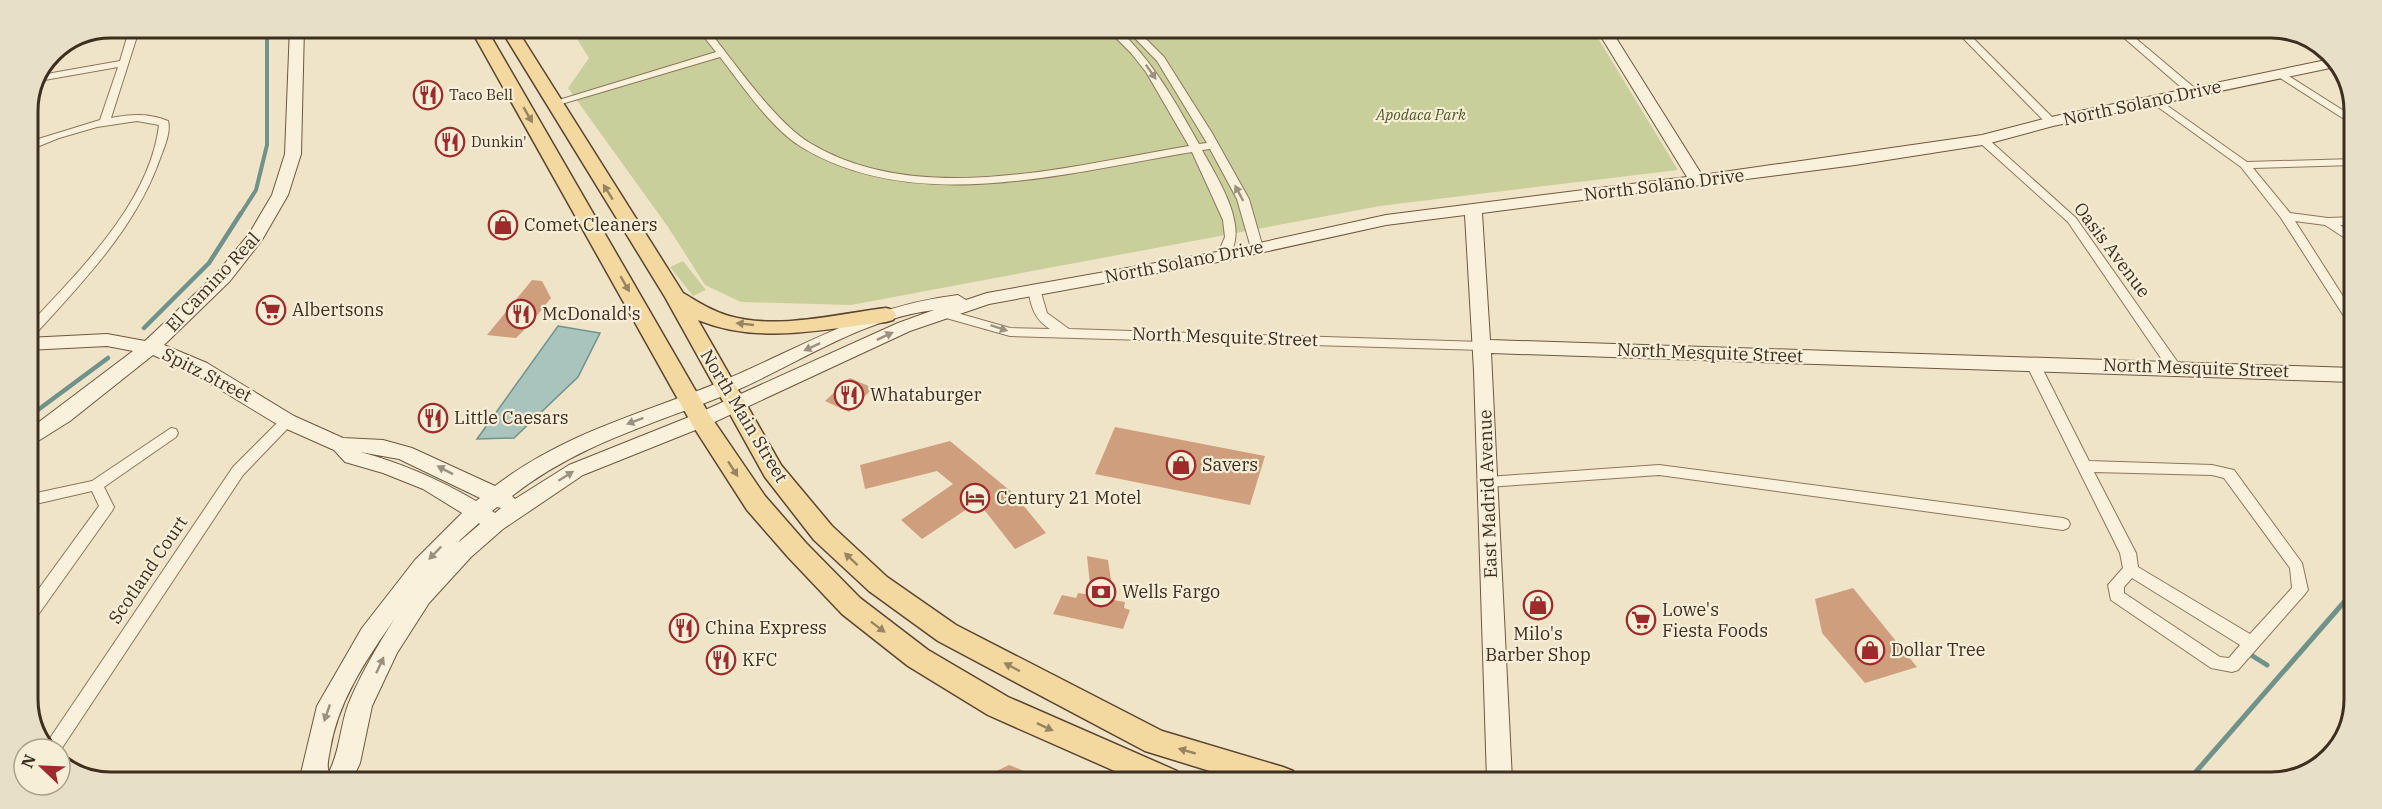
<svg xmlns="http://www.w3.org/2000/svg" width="2382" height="809" viewBox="0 0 2382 809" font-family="'IBM Plex Serif',serif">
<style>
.green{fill:#c9cf9b}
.water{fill:#a9c4bc;stroke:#6f938a;stroke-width:1.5}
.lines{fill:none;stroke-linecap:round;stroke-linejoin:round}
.stream-far2{stroke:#6f938a;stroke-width:4}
.stream-far1{stroke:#6f938a;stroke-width:4.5}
.stream{stroke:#6f938a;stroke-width:5}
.building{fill:#cf9f7d}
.street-casing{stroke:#8d765c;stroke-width:2}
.secondary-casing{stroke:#6f573f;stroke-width:2}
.primary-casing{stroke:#5b4430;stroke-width:3}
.street{fill:#faf1dc;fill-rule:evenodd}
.secondary{fill:#faf1dc;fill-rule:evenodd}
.primary{fill:#f3d9a0;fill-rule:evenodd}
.oneway{fill:#9c907e}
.oneway2{fill:#988460}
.labels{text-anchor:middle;stroke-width:4.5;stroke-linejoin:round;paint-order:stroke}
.far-poi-label{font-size:15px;fill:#3d2e20;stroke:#f7eed8;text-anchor:start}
.far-park-label{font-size:15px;font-style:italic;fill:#4d5a26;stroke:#f7eed8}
.street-label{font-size:18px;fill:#3d2e20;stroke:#f7eed8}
.poi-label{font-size:18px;fill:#3d2e20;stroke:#f7eed8;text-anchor:start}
.rim{fill:none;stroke:#3d2e20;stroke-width:3}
</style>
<rect width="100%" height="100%" fill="#f0e4c8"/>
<!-- green -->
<g class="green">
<path d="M570,28L1593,30L1678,170L1380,206L851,305L741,302L705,285L668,227L568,88L589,58Z"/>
<path d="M683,261L706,290L693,296L670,267Z"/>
</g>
<!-- water -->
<path class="water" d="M558,326L600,333L578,377L514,438L477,439Z"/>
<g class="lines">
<!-- stream-far2 -->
<path class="stream-far2" d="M240,215L256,190L267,145V27"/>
<!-- stream-far1 -->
<g class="stream-far1">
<path d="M144,328L209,263L241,213"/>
<path d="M27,418L108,358"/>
</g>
<!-- stream -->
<g class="stream">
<path d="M2251,655L2267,665"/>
<path d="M2187,782L2345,601L2351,600"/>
</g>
</g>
<!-- building -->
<g class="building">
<path d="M532,280L542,281L551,298L530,324L516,338L487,335Z"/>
<path d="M850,378L873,388L849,412L825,401Z"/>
<path d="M1115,427L1265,456L1250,505L1095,474Z"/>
<path d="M950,441L1014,494L1046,533L1015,549L986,512L976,503L922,539L901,520L953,484L937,471L865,489L860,465Z"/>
<path d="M1087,556L1108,560L1114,600L1125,602L1124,608L1130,610L1123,629L1053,614L1062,595L1076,598L1078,593L1091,595Z"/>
<path d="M1853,588L1917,667L1865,683L1822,633L1815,599Z"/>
<path d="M1009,765L1044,779V780L980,779Z"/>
</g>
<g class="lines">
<!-- street casing -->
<g class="street-casing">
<g id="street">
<path d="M130,27H140L111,118C131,114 149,113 168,121C171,131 165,146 161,156C136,229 82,282 32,338L27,339V327C78,272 150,203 159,125L137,121L97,127L59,138L27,151V144L35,140L100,120L118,67L39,81L41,75L120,61Z"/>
<path d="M697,28H707C733,61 776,123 810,143C919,209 1072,165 1189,146L1146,72L1131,53L1107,29H1118C1153,61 1176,103 1199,144L1207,143L1157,61L1126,29H1136L1164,57L1212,133L1249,199L1263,248L1257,252L1251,248L1237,199L1210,149L1202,150C1216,176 1246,221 1232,250C1229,255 1229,258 1223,260L1217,256L1225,237L1223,220L1192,152C1070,172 917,216 803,148C772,130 742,85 720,57L558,105H550L549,103L716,52Z"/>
<path d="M1956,31H1990L1988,33L1972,37L2055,120V124H2047Z"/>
<path d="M2116,31H2127L2197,90V94H2189Z"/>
<path d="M2281,71L2355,118V126L2277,76L2276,74Z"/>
<path d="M2155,97L2247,162L2354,159V165L2253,168L2290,213L2328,218L2354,217V225H2340L2354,235V244L2325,225L2295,221L2353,312V325L2349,324L2281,218L2241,167L2151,102V98Z"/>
<path d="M1983,137L1987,138L2076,218L2179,364L2181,367L2179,370H2169L2068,222L1979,142L1978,140Z"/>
<path d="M1034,285L1040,289L1047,313L1069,329L1482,342L1488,346L1482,350L1010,336L939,316L937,313L943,309L1010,328L1050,329C1034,319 1031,306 1028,289Z"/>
<path d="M2032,358L2039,362L2089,461L2212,465L2234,470L2302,563L2308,590L2305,594L2238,670L2232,672L2211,668L2111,600L2108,585L2123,568L2120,553L2025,362ZM2094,472L2212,475L2224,478L2290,568L2292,588L2250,634L2138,567L2136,553ZM2132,578L2240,645L2229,658L2220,657L2124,593V587Z"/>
<path d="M287,416L294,421L292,424L243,475L60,751V749H44L46,744L233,467L282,418Z"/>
<path d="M171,428L176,429L178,433L176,437L104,487L114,507L112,511L33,622L27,623V605L99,506L92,491L27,506V495L92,481Z"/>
<path d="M1659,465L2063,518L2068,520L2070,524L2068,528L2063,530L1659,475L1488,487L1483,486L1481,482L1483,478L1488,477Z"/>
</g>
</g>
<!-- secondary casing -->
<g class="secondary-casing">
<path id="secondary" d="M290,27H304L301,154L288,195L262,240L230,281L164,345L207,363L294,416L343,438L383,440L412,448L495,486C566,432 639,415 720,382C803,347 866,306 958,295L966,300L987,293L1223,251L1386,215L1687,177L1597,30H1611L1702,175L1982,135L2051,117L2336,58L2340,66L2053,126L1983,145L1855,165L1482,213L1490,340L2353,368V382L1491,353L1512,780H1487L1474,371L1465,215L1386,225L1223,261L989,304L910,331L708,425L583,475L503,529L471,557L429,603L397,653L372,706L360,763L353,778H304L301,773L317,706L362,628L415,560L462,513L423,489L383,473L345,462L334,450L280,426L193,373L153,355L70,421L27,448V431L133,351L107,346L27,350V338L107,334L145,341L217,273L249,234L272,195L285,154ZM934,310L898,323L694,415L569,465L515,499L512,496C581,442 656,424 735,391C799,363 862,319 934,310ZM360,452L399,459L480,498L476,501C438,479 402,463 360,452ZM497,507L501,508L495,513L492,511ZM479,523L480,524L459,542L460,540ZM395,618C378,645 360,675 348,705C340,727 340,751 329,772C326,766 329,757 330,750C338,700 367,659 395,618Z"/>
</g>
<!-- primary casing -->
<g class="primary-casing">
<g id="primary">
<path d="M470,28H486L709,414L765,496L806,543L860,598L928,650L1008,697L1177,771L1181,780H1135L988,715L908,666L842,614L788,557L747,510L693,426Z"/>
<path d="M500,28H516L683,293C698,302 712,311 729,316C778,330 836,314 886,308L893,310L896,315L893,320L886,322C823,329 759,345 698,320L781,465L832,526L887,577L956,625L1162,731L1283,767L1293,771L1297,780H1239L1145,751L938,641L869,591L814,540L765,477L665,297Z"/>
</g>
</g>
<!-- street -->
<use href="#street" class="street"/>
<!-- secondary -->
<use href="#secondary" class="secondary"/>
<!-- primary -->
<use href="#primary" class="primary"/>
</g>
<!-- one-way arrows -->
<defs><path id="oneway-solid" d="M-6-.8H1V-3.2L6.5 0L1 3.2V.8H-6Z" transform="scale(1.5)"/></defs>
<g class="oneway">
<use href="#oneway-solid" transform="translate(1151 72) rotate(55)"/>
<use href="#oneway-solid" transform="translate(1239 193) rotate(-118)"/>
<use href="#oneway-solid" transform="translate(999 328) rotate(18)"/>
<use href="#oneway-solid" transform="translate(885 336) rotate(-25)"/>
<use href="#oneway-solid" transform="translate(812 347) rotate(155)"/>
<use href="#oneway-solid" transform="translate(635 421) rotate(159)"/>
<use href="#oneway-solid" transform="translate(445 470) rotate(-153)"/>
<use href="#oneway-solid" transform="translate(566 476) rotate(-32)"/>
<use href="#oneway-solid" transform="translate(435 553) rotate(134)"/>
<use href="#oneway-solid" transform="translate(380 665) rotate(-65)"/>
<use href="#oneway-solid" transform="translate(327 713) rotate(109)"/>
</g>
<g class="oneway2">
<use href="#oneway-solid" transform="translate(528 115) rotate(60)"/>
<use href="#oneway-solid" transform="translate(608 192) rotate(-122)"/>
<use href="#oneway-solid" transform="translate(625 284) rotate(60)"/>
<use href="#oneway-solid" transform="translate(745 324) rotate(-174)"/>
<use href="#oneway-solid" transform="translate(733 469) rotate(57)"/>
<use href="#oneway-solid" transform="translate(851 559) rotate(-137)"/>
<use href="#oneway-solid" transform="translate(878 627) rotate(37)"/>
<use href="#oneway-solid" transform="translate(1012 667) rotate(-152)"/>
<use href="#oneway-solid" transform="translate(1045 727) rotate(25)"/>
<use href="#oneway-solid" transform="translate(1187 751) rotate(-164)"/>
</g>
<!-- icons -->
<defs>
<g id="restaurant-ring" transform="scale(1.5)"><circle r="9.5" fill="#f7eed8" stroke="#9e2a2b" stroke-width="1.5"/><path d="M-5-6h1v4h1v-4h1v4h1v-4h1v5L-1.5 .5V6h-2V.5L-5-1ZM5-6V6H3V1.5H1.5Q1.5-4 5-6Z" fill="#9e2a2b"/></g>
<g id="shop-ring" transform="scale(1.5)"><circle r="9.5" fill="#f7eed8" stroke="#9e2a2b" stroke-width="1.5"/><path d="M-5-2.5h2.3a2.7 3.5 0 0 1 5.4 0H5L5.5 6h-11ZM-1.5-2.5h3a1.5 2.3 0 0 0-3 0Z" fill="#9e2a2b"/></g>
<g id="supermarket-ring" transform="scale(1.5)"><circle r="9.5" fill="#f7eed8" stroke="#9e2a2b" stroke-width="1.5"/><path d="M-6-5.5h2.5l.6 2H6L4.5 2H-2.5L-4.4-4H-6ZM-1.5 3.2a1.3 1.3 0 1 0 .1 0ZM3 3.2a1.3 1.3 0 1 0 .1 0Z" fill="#9e2a2b"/></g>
<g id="hotel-ring" transform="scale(1.5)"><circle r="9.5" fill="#f7eed8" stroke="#9e2a2b" stroke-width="1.5"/><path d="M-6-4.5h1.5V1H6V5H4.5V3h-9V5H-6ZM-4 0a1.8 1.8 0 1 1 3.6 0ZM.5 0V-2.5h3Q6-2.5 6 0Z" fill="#9e2a2b"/></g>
<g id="bank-ring" transform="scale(1.5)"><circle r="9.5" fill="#f7eed8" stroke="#9e2a2b" stroke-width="1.5"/><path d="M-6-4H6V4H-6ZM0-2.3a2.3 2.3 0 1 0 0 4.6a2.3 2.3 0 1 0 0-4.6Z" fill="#9e2a2b"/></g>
</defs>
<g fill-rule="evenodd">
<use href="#restaurant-ring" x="428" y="95"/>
<use href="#restaurant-ring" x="450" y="142"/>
<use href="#shop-ring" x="503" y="225"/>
<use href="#supermarket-ring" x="271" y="310"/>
<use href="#restaurant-ring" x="521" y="314"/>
<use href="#restaurant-ring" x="849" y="395"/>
<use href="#restaurant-ring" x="433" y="418"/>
<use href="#shop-ring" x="1181" y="465"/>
<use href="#hotel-ring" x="975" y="498"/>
<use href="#bank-ring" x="1101" y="592"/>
<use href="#shop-ring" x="1538" y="605"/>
<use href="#supermarket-ring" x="1641" y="620"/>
<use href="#restaurant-ring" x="684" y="628"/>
<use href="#shop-ring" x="1870" y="650"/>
<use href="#restaurant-ring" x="721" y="660"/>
</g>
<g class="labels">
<!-- far-poi labels -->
<g class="far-poi-label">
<text x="449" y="100">Taco Bell</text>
<text x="471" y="147">Dunkin'</text>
</g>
<!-- far-park labels -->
<g class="far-park-label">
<text x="1421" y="120">Apodaca Park</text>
</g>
<!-- street labels -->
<g class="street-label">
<text transform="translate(2142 103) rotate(-12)" y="6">North Solano Drive</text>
<text transform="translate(1664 185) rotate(-7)" y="6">North Solano Drive</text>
<text transform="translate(2112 250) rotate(53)" y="6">Oasis Avenue</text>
<text transform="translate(1184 262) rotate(-11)" y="6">North Solano Drive</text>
<text transform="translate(213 282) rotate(-47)" y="6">El Camino Real</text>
<text transform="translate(1225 337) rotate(2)" y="6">North Mesquite Street</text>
<text transform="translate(1710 353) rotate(2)" y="6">North Mesquite Street</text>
<text transform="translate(2196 368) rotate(2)" y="6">North Mesquite Street</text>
<text transform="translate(207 375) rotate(27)" y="6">Spitz Street</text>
<text transform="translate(744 416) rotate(59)" y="6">North Main Street</text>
<text transform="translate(1488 494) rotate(-92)" y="6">East Madrid Avenue</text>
<text transform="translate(148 570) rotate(-56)" y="6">Scotland Court</text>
</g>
<!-- poi labels -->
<g class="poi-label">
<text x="524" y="231">Comet Cleaners</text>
<text x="292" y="316">Albertsons</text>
<text x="542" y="320">McDonald's</text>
<text x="870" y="401">Whataburger</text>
<text x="454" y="424">Little Caesars</text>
<text x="1202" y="471">Savers</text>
<text x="996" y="504">Century 21 Motel</text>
<text x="1122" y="598">Wells Fargo</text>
<text x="1662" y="616">Lowe's<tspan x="1662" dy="21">Fiesta Foods</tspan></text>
<text x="705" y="634">China Express</text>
<text x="1538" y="640" text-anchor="middle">Milo's<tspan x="1538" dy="21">Barber Shop</tspan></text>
<text x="1891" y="656">Dollar Tree</text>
<text x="742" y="666">KFC</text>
</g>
</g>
<!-- crop -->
<path d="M0 0H2382V809H0ZM111 38H2271A73 73 0 0 1 2344 111V699A73 73 0 0 1 2271 772H111A73 73 0 0 1 38 699V111A73 73 0 0 1 111 38Z" fill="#e8dfc9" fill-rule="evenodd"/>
<path class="rim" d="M111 38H2271A73 73 0 0 1 2344 111V699A73 73 0 0 1 2271 772H111A73 73 0 0 1 38 699V111A73 73 0 0 1 111 38Z"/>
<!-- north arrow -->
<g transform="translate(42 767) rotate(293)"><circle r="28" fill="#f7eed8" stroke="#ada18e" stroke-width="1.5"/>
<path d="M0-4.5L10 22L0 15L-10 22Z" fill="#9e2a2b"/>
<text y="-9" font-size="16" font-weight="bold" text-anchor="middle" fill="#3d2e20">N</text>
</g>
</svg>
